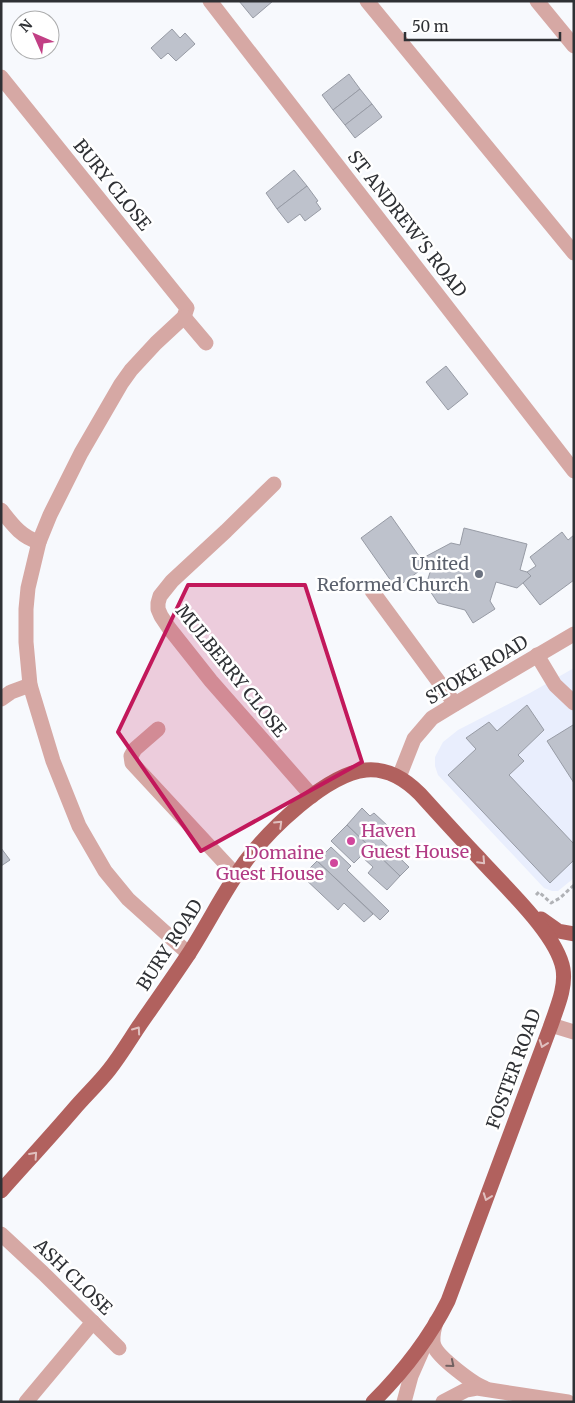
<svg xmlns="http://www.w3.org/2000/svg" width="575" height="1403" viewBox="0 0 575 1403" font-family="Merriweather,serif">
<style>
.built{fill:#e9eefd}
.building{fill:#bec2cc;stroke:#979ba5}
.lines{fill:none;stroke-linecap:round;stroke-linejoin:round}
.path{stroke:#b0b2b6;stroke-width:3;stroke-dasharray:4 2.5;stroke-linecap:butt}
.minor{stroke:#d6a8a4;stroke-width:15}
.major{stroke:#b1615e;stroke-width:15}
.oneway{stroke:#e0c0bf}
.oneway2{stroke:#726161}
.marked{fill:#c2185b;fill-opacity:0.2;stroke:#c2185b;stroke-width:4;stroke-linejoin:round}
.worship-dot{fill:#6b7280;stroke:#fff;stroke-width:2}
.hotel-dot{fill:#d1479c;stroke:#fff;stroke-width:2}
.labels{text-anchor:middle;stroke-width:5;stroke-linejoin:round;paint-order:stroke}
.street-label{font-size:18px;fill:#2f3135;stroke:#fff}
.worship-label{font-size:18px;fill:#5b616d;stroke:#fff;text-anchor:end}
.hotel-label{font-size:18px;fill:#b23c85;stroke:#fff;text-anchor:start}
</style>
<rect width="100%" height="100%" fill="#f7f9fd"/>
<!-- built -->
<path class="built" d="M574,668V878L558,891H552L544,888L438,775L435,766V757L443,742L458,730L530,693Z"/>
<!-- building -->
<g class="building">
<path d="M239,1H273L253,18Z"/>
<path d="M172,29L180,38L185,33L195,44L176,61L168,53L161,59L151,48Z"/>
<path d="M349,74L360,89L333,110L322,95Z"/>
<path d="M360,89L372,104L345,125L333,110Z"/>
<path d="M372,104L382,117L355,138L345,125Z"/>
<path d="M294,170L307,186L277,209L266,193Z"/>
<path d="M307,186L318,201L316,202L321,209L305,221L300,214L288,223L277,209Z"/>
<path d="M446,366L468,394L448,410L426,382Z"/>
<path d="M391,516L426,566L396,588L361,538Z"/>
<path d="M464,528L527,544L520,570L527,572L531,576L517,588L496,582L490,601L495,609L473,623L465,610L438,603L426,585L432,566H426L421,559L451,543L460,545Z"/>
<path d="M562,532L568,540L574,535V580L540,605L523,583L531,576L527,572L536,566L530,557Z"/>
<path d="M527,705L544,730L518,755L524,761L509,775L574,844V860L550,883L448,775L476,749L466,738L489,722L497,731Z"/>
<path d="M573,725L574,727V783L547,741Z"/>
<path d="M362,808L370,816L374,813L389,827L378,837L409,867L400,876L347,825Z"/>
<path d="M347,825L400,876L387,890L368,873L373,867L361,856L354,863L331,841Z"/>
<path d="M331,847L351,866L347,870L389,911L380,920L317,861Z"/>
<path d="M1,848L10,860L1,866Z"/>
<path d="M317,861L373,914L364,922L344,903L338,910L302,876Z"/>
</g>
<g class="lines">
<!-- path -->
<path class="path" d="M536,895L539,892L551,903L560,898L574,885"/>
<!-- minor -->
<g class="minor">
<path d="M210,1L574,471"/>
<path d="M367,1L574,253"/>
<path d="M537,1L574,46"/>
<path d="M1,77L187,308L184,317L156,343L131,370L121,384L81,453L50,515L39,542"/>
<path d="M184,317L206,343"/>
<path d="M274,484L226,531L172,581L160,596L158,603V609L161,616L169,628L211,681L312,796"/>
<path d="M1,510C12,524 21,537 39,542L28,588L26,609V642L30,685L53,761L79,826L105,871L128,899L189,954"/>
<path d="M372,591L455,704"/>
<path d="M537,655L555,685L574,703"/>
<path d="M1,699L11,692L30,685"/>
<path d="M158,729L135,749L131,756L132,763L236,875"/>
<path d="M399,777L414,739L432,718L455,704L574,634"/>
<path d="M551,1025L574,1032"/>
<path d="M1,1234L43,1273L119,1348"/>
<path d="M436,1322C434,1330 431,1338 434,1346C438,1357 473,1384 485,1388"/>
<path d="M26,1402L93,1322"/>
<path d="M404,1402L411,1376L422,1351"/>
<path d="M443,1402L466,1390L477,1388L568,1402"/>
</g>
<!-- major -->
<g class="major">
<path d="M541,919L558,931L574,934"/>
<path d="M1,1191C25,1164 50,1137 74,1109C85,1096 98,1084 109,1070C120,1056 129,1041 139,1026C155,1003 172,979 188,955C208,924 224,891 245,862C269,830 326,774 366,770C387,768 405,779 420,794C439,815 459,837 479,858C503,885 557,934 563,969C566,988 557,1007 551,1025L448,1301C429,1339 403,1372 373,1402"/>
</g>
</g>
<!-- one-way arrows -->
<defs><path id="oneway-chevron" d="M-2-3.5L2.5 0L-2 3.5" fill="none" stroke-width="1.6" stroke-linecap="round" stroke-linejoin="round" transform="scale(1.25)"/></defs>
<g class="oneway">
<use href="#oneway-chevron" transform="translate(279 824) rotate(-44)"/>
<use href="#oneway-chevron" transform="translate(482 861) rotate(47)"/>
<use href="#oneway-chevron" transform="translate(137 1030) rotate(-55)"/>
<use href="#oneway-chevron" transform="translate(543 1044) rotate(110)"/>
<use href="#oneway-chevron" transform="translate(34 1155) rotate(-48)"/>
<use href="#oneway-chevron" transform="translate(487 1197) rotate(110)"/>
</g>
<use class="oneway2" href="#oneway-chevron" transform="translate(451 1364) rotate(40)"/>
<!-- marked area -->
<path class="marked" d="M188,585H305L362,762L201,851L118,732Z"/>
<!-- markers -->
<circle class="worship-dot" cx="479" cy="574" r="5"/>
<g class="hotel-dot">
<circle cx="351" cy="841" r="5"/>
<circle cx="334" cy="863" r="5"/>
</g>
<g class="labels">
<!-- street labels -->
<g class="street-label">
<text transform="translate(112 185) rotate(51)" y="6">BURY CLOSE</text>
<text transform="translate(407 224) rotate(52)" y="6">ST ANDREW'S ROAD</text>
<text transform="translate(477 670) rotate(-31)" y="6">STOKE ROAD</text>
<text transform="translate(231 671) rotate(51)" y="6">MULBERRY CLOSE</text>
<text transform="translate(170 945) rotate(-57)" y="6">BURY ROAD</text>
<text transform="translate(514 1069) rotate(-70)" y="6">FOSTER ROAD</text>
<text transform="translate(73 1277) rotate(44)" y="6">ASH CLOSE</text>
</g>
<!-- worship labels -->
<g class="worship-label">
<text x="469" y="570">United<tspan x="469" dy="21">Reformed Church</tspan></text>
</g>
<!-- hotel labels -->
<g class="hotel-label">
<text x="361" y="837">Haven<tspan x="361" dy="21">Guest House</tspan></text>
<text x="324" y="859" text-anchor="end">Domaine<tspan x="324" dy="21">Guest House</tspan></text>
</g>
</g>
<!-- border -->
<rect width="575" height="1403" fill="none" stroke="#2f3135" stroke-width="5"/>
<!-- north arrow -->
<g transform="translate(35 35) rotate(315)"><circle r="24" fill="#ffffff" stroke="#acadae"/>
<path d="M0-4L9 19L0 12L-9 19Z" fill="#c23f85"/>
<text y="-8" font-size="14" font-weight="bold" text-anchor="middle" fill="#2f3135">N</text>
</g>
<!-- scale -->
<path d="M405 32v8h155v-8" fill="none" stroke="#2f3135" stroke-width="2.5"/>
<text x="412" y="32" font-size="15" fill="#2f3135" stroke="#ffffff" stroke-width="4" paint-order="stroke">50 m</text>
</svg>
